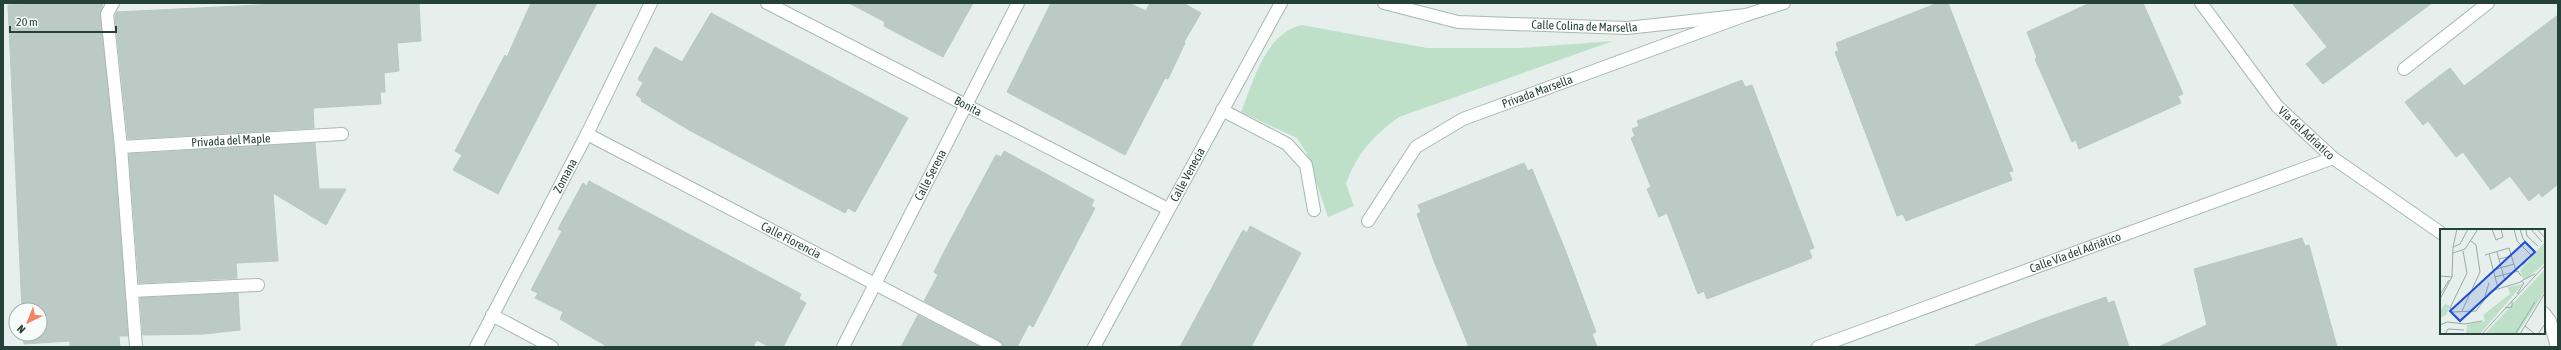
<svg xmlns="http://www.w3.org/2000/svg" width="2561" height="350" viewBox="0 0 2561 350" font-family="'Asap Condensed',sans-serif">
<style>
.green{fill:#bfe0c8}
.building{fill:#bbcac4;stroke:#b8c9c2}
.lines{fill:none;stroke-linecap:round;stroke-linejoin:round}
.minor-casing{stroke:#a8b8b2;stroke-width:14}
.minor{stroke:#fff;stroke-width:12}
.labels{text-anchor:middle;stroke-width:3;stroke-linejoin:round;paint-order:stroke}
.street-label{font-size:12px;fill:#24423a;stroke:#f7fbf9}
.inset-road{fill:none;stroke:#98aaa4;stroke-width:1}
.view{fill:#1d4ed8;fill-opacity:0.15;stroke:#1d4ed8;stroke-width:2}
.inset-edge{fill:none;stroke:#24423a;stroke-width:2}
</style>
<rect width="100%" height="100%" fill="#e6efeb"/>
<!-- green -->
<path class="green" d="M1302,25L1427,48H1519L1613,41L1399,117C1373,136 1357,153 1346,184L1354,206L1328,217L1306,152L1297,138L1241,112C1254,81 1265,33 1302,25Z"/>
<!-- building -->
<g class="building">
<path d="M103,3L100,15L114,148L128,336H119L120,347H70V341L24,344L23,334H40V310H22L8,5Z"/>
<path d="M299,3H419L421,41L397,43L399,71L384,73L385,92H380L381,104L313,108L314,128L128,139L115,16L117,12Z"/>
<path d="M531,3H597L498,194L453,170L462,155L455,151L505,55L507,57Z"/>
<path d="M849,3H973L943,57L884,26L885,22Z"/>
<path d="M1051,3H1129L1146,11L1150,3H1183L1201,13L1184,42L1185,43L1168,79L1165,78L1125,155L1007,92Z"/>
<path d="M1938,3H1948L2013,171L2009,172L2012,180L1906,221L1903,214L1897,216L1835,52L1839,51L1836,43Z"/>
<path d="M2090,3H2143L2183,94L2178,96L2181,103L2079,149L2076,140L2072,142L2035,59L2037,58L2027,32Z"/>
<path d="M2292,3H2432L2323,84L2306,64L2327,47Z"/>
<path d="M711,13L908,118L855,212L848,208L845,213L689,130L641,101L642,99L636,95L643,83L638,79L655,47L682,62Z"/>
<path d="M2558,15V184L2542,197L2539,193L2529,201L2510,176L2491,190L2463,152L2456,157L2428,121L2423,125L2405,102L2450,68L2464,86Z"/>
<path d="M1742,80L1745,87L1752,85L1814,248L1809,250L1812,258L1707,299L1704,291L1698,294L1667,213L1659,217L1647,189L1651,187L1631,138L1635,136L1632,129L1639,126L1637,121Z"/>
<path d="M315,143L319,189H346L326,225L273,193L278,261L236,263L237,278L139,283L129,154Z"/>
<path d="M1004,151L1094,200L1091,206L1095,208L1033,327L1029,324L1017,347H1003L999,340L924,301L938,275L934,272L945,250L996,155L1001,157Z"/>
<path d="M1524,163L1528,171L1532,169L1564,247L1596,332L1592,334L1597,347H1469L1434,261L1417,214L1421,212L1418,205Z"/>
<path d="M589,181L801,294L799,299L806,303L783,347H769L757,340L753,347H608L560,319L563,312L535,298L538,293L531,290L562,231L558,229L583,183L587,186Z"/>
<path d="M1250,226L1301,253L1251,347H1180L1243,230L1247,233Z"/>
<path d="M2302,238L2305,246L2309,245L2337,347H2158L2207,325L2194,269Z"/>
<path d="M238,293L240,330L204,334L143,335L140,298Z"/>
<path d="M2106,297L2108,303L2114,301L2129,347H1976L1975,345L2040,320Z"/>
<path d="M918,315L980,347H901Z"/>
</g>
<g class="lines">
<!-- minor casing -->
<g class="minor-casing">
<g id="minor">
<path d="M113,3L107,14L121,147L136,347"/>
<path id="s1" d="M767,3L1168,209"/>
<path id="s2" d="M1384,3L1458,22L1627,28L1746,15L1784,3"/>
<path id="s3" d="M2201,3L2277,106L2333,158L2441,233"/>
<path d="M2404,69L2488,3"/>
<path d="M1222,110L1287,144L1306,165L1314,210"/>
<path id="s4" d="M587,134L996,347"/>
<path id="s5" d="M121,147L342,134"/>
<path id="s6" d="M1368,221L1416,147L1463,119L1746,15"/>
<path d="M132,291L258,285"/>
<path d="M2544,313L2550,321L2557,347"/>
<path d="M492,315L552,347"/>
<path id="s7" d="M476,347L587,134L651,3"/>
<path id="s8" d="M843,347L1018,3"/>
<path id="s9" d="M1094,347L1281,3"/>
<path id="s10" d="M1818,347L2333,158"/>
</g>
</g>
<!-- minor -->
<use href="#minor" class="minor"/>
</g>
<g class="labels">
<!-- street labels -->
<g class="street-label">
<text dy="4" stroke="none"><textPath href="#s2" startOffset="203">Calle Colina de Marsella</textPath></text>
<text dy="4" stroke="none"><textPath href="#s6" startOffset="222">Privada Marsella</textPath></text>
<text dy="4" stroke="none"><textPath href="#s1" startOffset="226">Bonita</textPath></text>
<text dy="4" stroke="none"><textPath href="#s3" startOffset="168">Vía del Adríatico</textPath></text>
<text dy="4" stroke="none"><textPath href="#s5" startOffset="110">Privada del Maple</textPath></text>
<text dy="4" stroke="none"><textPath href="#s8" startOffset="193">Calle Serena</textPath></text>
<text dy="4" stroke="none"><textPath href="#s9" startOffset="196">Calle Venecia</textPath></text>
<text dy="4" stroke="none"><textPath href="#s7" startOffset="193">Zomana</textPath></text>
<text dy="4" stroke="none"><textPath href="#s4" startOffset="230">Calle Florencia</textPath></text>
<text dy="4" stroke="none"><textPath href="#s10" startOffset="274">Calle Vía del Adriático</textPath></text>
</g>
</g>
<!-- overview -->
<g transform="translate(2440 229)">
<rect width="105" height="105" fill="#e6efeb"/>
<path d="M105,13V34L89,48L83,50L80,41ZM105,40V62L77,105H45ZM83,55L40,105H26L27,96L45,92L43,86L70,65L68,58ZM5,75L10,77L6,86L0,89V82Z" fill="#bfe0c8"/>
<path class="inset-road" d="M52,0L56,11L63,8L61,0M74,0L77,12L91,26L83,36M80,0L83,10L95,22M86,0L87,7L98,17M91,0L102,13M97,0L105,9M13,18L20,15L28,0M23,22L27,44L10,79L12,83L36,82L51,62L81,53M57,23L65,52M13,24L25,20L38,0M49,25L58,59M45,26L69,19L76,42M59,30L72,27M53,41L74,35M0,47L12,48M55,48L78,42L81,47M77,65L84,54L81,52L95,45M0,66L9,51M45,67L49,54M0,70L12,48L13,18L17,0M65,79L72,78V72M22,82L40,43L36,16L31,12M0,96L7,93L25,95L42,92M85,97L95,105M5,105L8,100L24,101M42,105L105,36M75,105L95,73M80,105L105,64M98,105L105,95"/>
<path class="view" d="M85,13L95,23L20,92L10,82Z"/>
<rect width="105" height="105" class="inset-edge"/>
</g>
<!-- border -->
<rect width="2561" height="350" fill="none" stroke="#24423a" stroke-width="8"/>
<!-- north arrow -->
<g transform="translate(28 322) rotate(223)"><circle r="19" fill="#f7fbf9" stroke="#a3b1ad"/>
<path d="M0-3L7 15L0 10L-7 15Z" fill="#f4845f"/>
<text y="-6" font-size="11" font-weight="bold" text-anchor="middle" fill="#24423a">N</text>
</g>
<!-- scale -->
<path d="M10 26v6h106v-6" fill="none" stroke="#24423a" stroke-width="2"/>
<text x="16" y="26" font-size="12" fill="#24423a" stroke="#f7fbf9" stroke-width="3" paint-order="stroke">20 m</text>
</svg>
